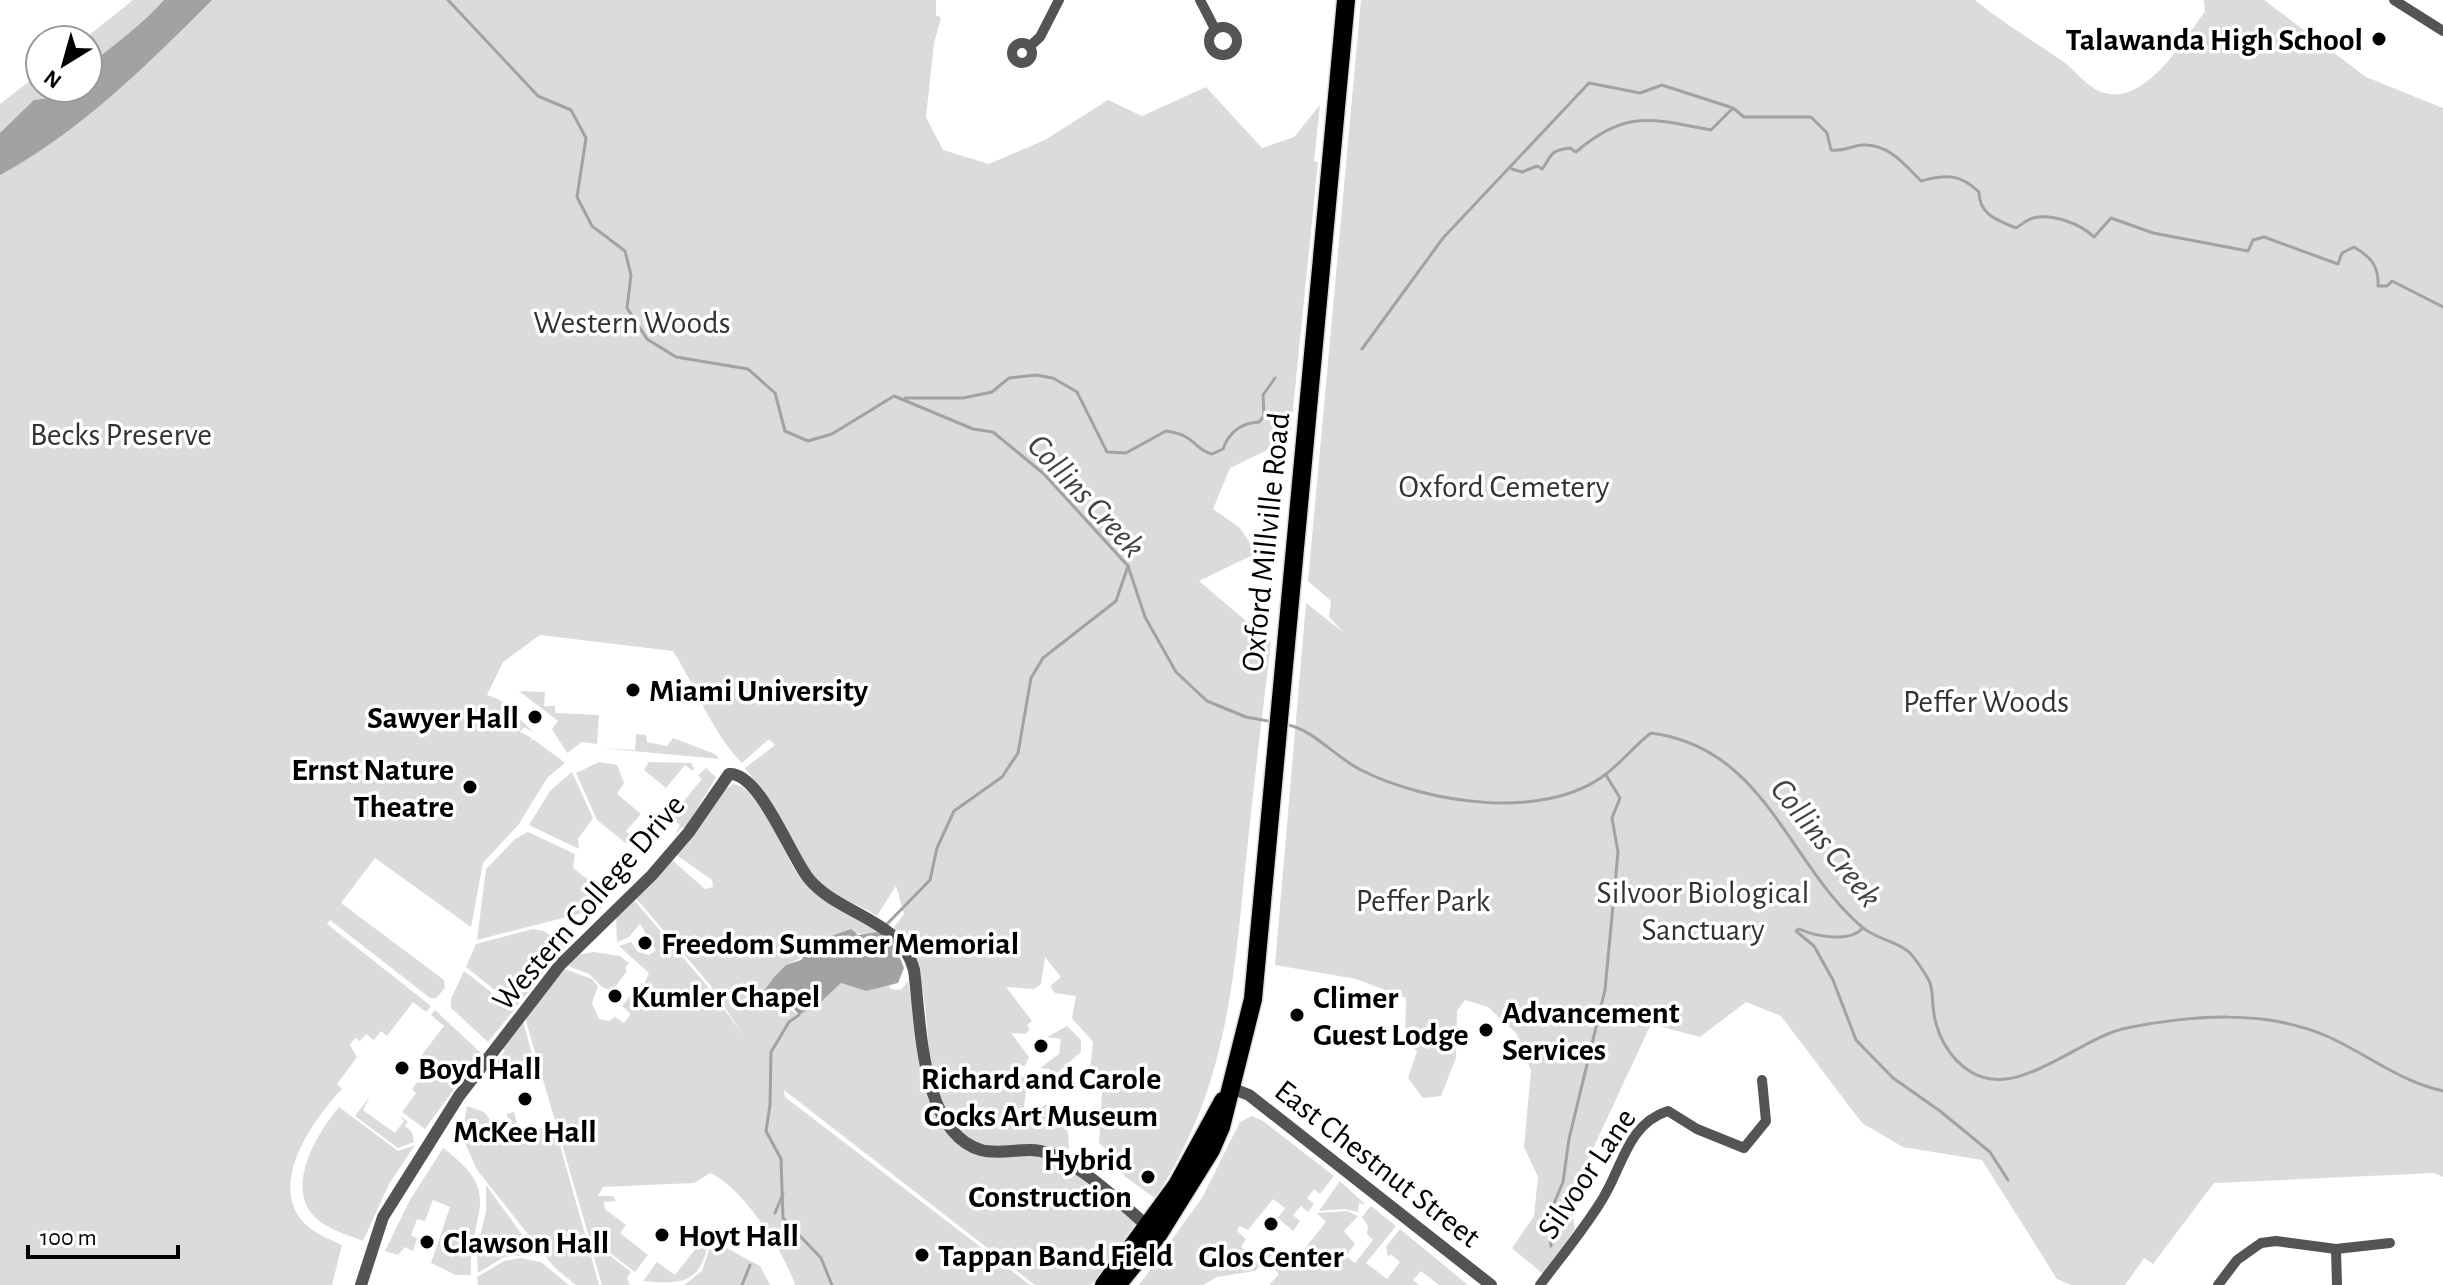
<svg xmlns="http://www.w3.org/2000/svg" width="2443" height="1285" viewBox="0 0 2443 1285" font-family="'Alegreya Sans',sans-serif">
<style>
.green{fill:#dbdbdb}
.water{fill:#a2a2a2}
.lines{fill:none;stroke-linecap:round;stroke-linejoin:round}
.stream{stroke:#a2a2a2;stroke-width:3}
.trunk-casing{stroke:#dbdbdb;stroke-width:21}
.minor{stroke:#545454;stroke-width:10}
.tertiary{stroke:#545454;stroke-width:12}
.trunk{stroke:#000;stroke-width:18}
.poi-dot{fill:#000;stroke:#fff;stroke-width:3}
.labels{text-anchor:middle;stroke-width:7;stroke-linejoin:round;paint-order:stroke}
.poi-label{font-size:32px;font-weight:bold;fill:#000;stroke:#fff;text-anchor:start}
.park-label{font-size:32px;fill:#323232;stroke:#fff}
.street-label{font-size:32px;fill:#000;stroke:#fff}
.water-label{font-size:34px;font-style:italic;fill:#434343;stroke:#fff}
</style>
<rect width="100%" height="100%" fill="#fff"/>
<!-- green -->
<g class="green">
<path d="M133,0H936V15L941,18L934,43L926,117L943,150L989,164L1045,140L1108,100L1142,116L1206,87L1262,148L1294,137L1320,105L1314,161L1318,162L1290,439L1230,468L1213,509L1239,527L1257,553L1199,581L1271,642C1263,708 1255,775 1248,841C1234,972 1230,1085 1155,1198L1124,1176L1127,1167L1099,1143L1103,1075L1090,1070L1093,1042L1072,1018L1076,996L1055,993L1050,986L1061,977L1045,957L1041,984L1034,989L1006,987L1032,1021L1027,1025L1030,1030L1025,1034L1011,1033L1029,1057L1025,1066L1015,1065L1027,1083L1022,1122L1046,1104L1068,1132L1069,1148L1064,1152C1042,1151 997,1152 978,1143C897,1105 954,981 893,929L904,914L896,886L877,916C859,904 837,899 819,882C787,852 774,803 745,768L775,745L769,739L742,763C712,733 696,687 673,651L540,635L503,662L487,695L500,700L534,733L524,727L520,732L532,738L530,743L533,739L565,763L547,778L519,824L483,863L471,927L375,858L341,903L444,980L445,988L436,998H430L330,920L327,924L431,1006L426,1012L413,1002L387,1036L381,1031L374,1040L366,1034L360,1041L355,1038L350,1045L357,1057L337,1084L342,1089C314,1118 267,1184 304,1223C315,1234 329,1239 342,1245L332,1285H0V104L40,73V88H88V40H83Z"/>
<path d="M1361,0H1975C2003,23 2032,40 2061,60C2077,71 2086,88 2105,93C2146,105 2186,38 2205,11L2204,0H2264L2366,77L2443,108V1177L2434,1173L2214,1183L2153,1264L2144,1258L2125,1285H2071L2057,1279L1982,1160L1903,1147L1862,1123L1781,1016L1746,1002L1700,1037L1651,1024L1570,1198L1575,1229L1543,1274L1512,1248L1534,1216L1538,1177L1524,1147L1531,1071L1516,1033L1488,1007L1465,1000L1457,1011L1456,1058L1441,1096L1423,1098L1408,1078L1417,1052L1405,1039L1406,998L1356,979L1275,965L1306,603L1344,633L1329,617L1331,601L1308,581Z"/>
<path d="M519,691L545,692L544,706H555V713L599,715L597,744L582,742L567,753L552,729L558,721Z"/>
<path d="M636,734L646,735L647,742L667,746L673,738L715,754L719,759L601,748L635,750Z"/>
<path d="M599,762L617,765L624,783L617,794L641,814L626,831L632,837L627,844L597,820L576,773Z"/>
<path d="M649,762L691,763L694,768L693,771L685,765L666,788L644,770Z"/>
<path d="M706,768L716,777L685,829L682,827L675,835L680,825L674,820L667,821L702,779L698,775Z"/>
<path d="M572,772L593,818L578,839L579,849L529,825L550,791Z"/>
<path d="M733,784C757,785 782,848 794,868C815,900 848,913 878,932C864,937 848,929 834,935C815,942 806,958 786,965L774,1000L799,1015L821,1002L841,983L866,991L888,984L891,989L901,990L908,981L929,1101L956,1140L1036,1154L1065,1166L1136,1223L1091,1285H1035L784,1090L785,1097L1030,1285H795C785,1253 742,1186 710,1173L694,1183L603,1187L598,1196H613L616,1201L604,1202L605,1209L626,1225L620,1233L648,1255L635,1272L589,1237L525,1018L565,969L592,979L598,986L592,1003L599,1019L609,1021L615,1017L624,1023L631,1014L622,1006L641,983L644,985L649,973L619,946L631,942L638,952L649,955L656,950L640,924L629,937L617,942L616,916L634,900L709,988L743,1035L711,986L635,897L671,859L705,889L713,887L712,880L675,854L724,790Z"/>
<path d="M528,832L575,854L573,868L596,886L606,879L602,908L477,940L486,869L515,839Z"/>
<path d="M533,929L544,931L565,947L516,1007L466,967L476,944Z"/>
<path d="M594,952L620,956L629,963L625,968L627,971L612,991L602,987L589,974L568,966L577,955Z"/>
<path d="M464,971L514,1010L488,1042L451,1008V999Z"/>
<path d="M435,1010L481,1053L469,1068L432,1059L418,1060L444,1026L431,1015Z"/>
<path d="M523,1021L532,1054L526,1060L496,1070L495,1064L505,1051L503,1048Z"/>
<path d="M1067,1026L1081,1040V1052L1049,1080L1050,1069L1040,1068L1059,1054L1061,1039L1047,1037Z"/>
<path d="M434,1060L468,1070L425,1129L402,1112L416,1093L412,1089L424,1074L417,1068L425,1061Z"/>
<path d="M370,1096L363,1110L395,1133L404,1121L400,1115L408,1122L405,1126L412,1132L414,1142L398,1148L355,1116Z"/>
<path d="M467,1106L484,1112L499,1131L509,1127L507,1114L514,1112L519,1130L555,1127L599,1285H576L555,1268L477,1170L462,1136Z"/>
<path d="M339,1107L398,1151L415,1145L389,1184L363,1241C346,1234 325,1229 313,1215C286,1184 318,1132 339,1107Z"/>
<path d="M1252,1116L1263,1121L1334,1176L1320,1194L1314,1189L1307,1198L1314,1204L1308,1212L1301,1206L1293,1215L1300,1221L1293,1231L1278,1218L1285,1208L1273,1199L1248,1230L1239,1226L1237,1231L1246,1239L1241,1247L1260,1260L1268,1252L1272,1255L1255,1271L1217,1277L1203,1285H1139L1202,1198L1240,1122Z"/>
<path d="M443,1148C507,1196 468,1211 471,1275H456L431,1263L450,1207L433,1200L425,1221L417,1219L411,1235L417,1238L413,1251L405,1247L398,1255L385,1251L410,1200Z"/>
<path d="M1340,1181L1366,1205L1359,1203L1358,1212L1344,1209L1319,1211Z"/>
<path d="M486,1185L536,1254L504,1257L478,1273L477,1248L486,1212Z"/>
<path d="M1371,1206L1396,1226L1366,1263L1387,1279L1400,1262L1391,1254L1388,1257L1386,1247L1400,1229L1468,1285H1439L1421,1271L1413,1280L1419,1285H1269L1279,1274L1273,1268L1278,1261L1290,1267L1326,1222L1317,1213L1347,1211L1358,1216L1344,1231L1355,1244L1346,1256L1355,1263L1373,1240L1367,1234L1368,1226L1362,1217Z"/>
<path d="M699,1225L710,1236C701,1282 687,1285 643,1281L657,1262L675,1275L704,1238L695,1230Z"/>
<path d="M712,1240L760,1266L770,1285H684L702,1271Z"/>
<path d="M594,1243L631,1272L627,1278L630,1285H602L590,1244Z"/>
<path d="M520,1258L541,1262L569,1285H478L477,1277L504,1261Z"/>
</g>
<!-- water -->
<g class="water">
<path d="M164,0H212C148,64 80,132 0,175V133L34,100L59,97L67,88H88V66C115,44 141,26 164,0Z"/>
<path d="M851,929L858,935L878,932L895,945L904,968L898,983L866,991L841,983L821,1002L799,1015L794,1009L765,999L764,991L774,977L786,965L801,960L814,942Z"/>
</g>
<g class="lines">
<!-- stream -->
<g class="stream">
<path d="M448,0L538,96L571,110L586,138L577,197L592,226L625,251L631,275L627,308L647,339L676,357L748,369L775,393L785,431L808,441L832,434L894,396L973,429L993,432L1044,474L1128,566L1145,617L1176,672L1207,701L1246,717L1273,722"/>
<path d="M1512,169L1522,172L1537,166L1542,169C1553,155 1548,151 1570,148L1576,152C1626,109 1652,119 1711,130L1733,108"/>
<path d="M1362,349L1443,238L1589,83L1640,93L1662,85L1733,108L1744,117H1811L1827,133L1831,150C1845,152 1850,146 1862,145C1888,143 1905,165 1921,181C1947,174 1960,174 1979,192C1979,215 1998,220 2016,228C2021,225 2028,219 2033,218C2052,213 2081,224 2094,237L2111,218L2153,233L2248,251L2253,240L2264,237L2338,264L2342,253L2354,247C2371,257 2379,266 2378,286H2387L2392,281L2443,307"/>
<path d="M905,398H963L992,392L1009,378L1036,375L1053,378L1077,392L1107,452L1126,453L1166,431C1196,435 1193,449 1212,454L1223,449C1229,432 1241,423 1259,422L1264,416L1263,395L1275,378"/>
<path d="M1284,724C1314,729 1333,756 1361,770C1426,803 1544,822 1606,774C1622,762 1635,745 1651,733C1766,748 1787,863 1862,927C1875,939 1898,941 1910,953C1916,959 1922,969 1927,977C1933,985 1932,997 1933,1006C1935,1032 1948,1058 1971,1072C2019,1101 2079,1037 2127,1028C2192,1015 2266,1009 2329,1037C2368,1055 2401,1082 2443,1091"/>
<path d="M887,924L930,880L937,848L954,811L1002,777L1018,753L1031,678L1043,658L1116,601L1128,566"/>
<path d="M1862,929C1848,943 1815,936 1799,929L1796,931L1814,946L1833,980L1856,1040L1893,1078L1940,1111L1990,1152L2008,1180"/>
<path d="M799,1015L789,1022L771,1052L770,1105L766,1131L781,1159L783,1218L821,1258L832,1285"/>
<path d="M775,1213L783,1194"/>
<path d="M1551,1246L1548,1218L1563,1182L1569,1139L1605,990L1618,852L1612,818L1620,798L1606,775"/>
<path d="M742,1285L750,1265"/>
</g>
<!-- trunk casing -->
<g class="trunk-casing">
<g id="trunk">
<path d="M1104,1285L1177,1185L1223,1101"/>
<path d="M1117,1285L1158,1235L1211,1150L1221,1127L1253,999L1346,0"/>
</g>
</g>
<!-- minor -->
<g class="minor">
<path d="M1200,0L1215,29"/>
<path d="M2394,0L2443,31"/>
<circle cx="1223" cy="41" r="14"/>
<circle cx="1022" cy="53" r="10"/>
<path d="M1030,46L1040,37L1059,0"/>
<path d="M2336,1249L2337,1285"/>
<path d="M1540,1285C1560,1258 1582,1232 1600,1203C1622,1171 1626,1124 1668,1111L1697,1129L1744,1148L1766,1121L1762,1080"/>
<path d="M2218,1285L2237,1260L2261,1243L2276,1241L2336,1249L2390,1243"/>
</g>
<!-- tertiary -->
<g class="tertiary">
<path d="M1231,1088L1249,1095L1491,1285"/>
<path d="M361,1285L383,1217L459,1096L560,965L652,875L689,832L729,774C760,772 790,856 809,879C839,915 901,919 914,970C921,1021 920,1132 981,1150C1003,1156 1026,1145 1048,1153C1082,1165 1124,1206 1152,1230"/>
</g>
<!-- trunk -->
<use href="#trunk" class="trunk"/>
</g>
<!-- markers -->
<g class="poi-dot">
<circle cx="2379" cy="39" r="8"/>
<circle cx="633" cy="690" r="8"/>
<circle cx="535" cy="717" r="8"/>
<circle cx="470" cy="787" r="8"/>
<circle cx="645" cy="943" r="8"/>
<circle cx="615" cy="996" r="8"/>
<circle cx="1297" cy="1015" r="8"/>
<circle cx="1486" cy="1030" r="8"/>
<circle cx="1041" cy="1046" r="8"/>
<circle cx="402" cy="1068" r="8"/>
<circle cx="525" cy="1099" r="8"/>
<circle cx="1148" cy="1177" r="8"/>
<circle cx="1271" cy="1224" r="8"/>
<circle cx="662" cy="1235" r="8"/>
<circle cx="427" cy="1242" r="8"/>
<circle cx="922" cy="1255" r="8"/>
</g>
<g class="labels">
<!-- poi labels -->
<g class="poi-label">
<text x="2363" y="50" text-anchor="end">Talawanda High School</text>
<text x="649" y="701">Miami University</text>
<text x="519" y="728" text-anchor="end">Sawyer Hall</text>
<text x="454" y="780" text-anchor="end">Ernst Nature<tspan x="454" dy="37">Theatre</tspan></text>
<text x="661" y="954">Freedom Summer Memorial</text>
<text x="631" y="1007">Kumler Chapel</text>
<text x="1313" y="1008">Climer<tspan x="1313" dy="37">Guest Lodge</tspan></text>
<text x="1502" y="1023">Advancement<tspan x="1502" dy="37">Services</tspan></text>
<text x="418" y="1079">Boyd Hall</text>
<text x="1041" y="1089" text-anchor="middle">Richard and Carole<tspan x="1041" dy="37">Cocks Art Museum</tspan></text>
<text x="525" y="1142" text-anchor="middle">McKee Hall</text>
<text x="1132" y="1170" text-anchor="end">Hybrid<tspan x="1132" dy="37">Construction</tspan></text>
<text x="678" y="1246">Hoyt Hall</text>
<text x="443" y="1253">Clawson Hall</text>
<text x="938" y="1266">Tappan Band Field</text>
<text x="1271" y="1267" text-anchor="middle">Glos Center</text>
</g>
<!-- park labels -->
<g class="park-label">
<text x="632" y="333">Western Woods</text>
<text x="121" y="445">Becks Preserve</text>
<text x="1504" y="497">Oxford Cemetery</text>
<text x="1986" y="712">Peffer Woods</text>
<text x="1703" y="903">Silvoor Biological<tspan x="1703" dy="37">Sanctuary</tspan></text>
<text x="1423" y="911">Peffer Park</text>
</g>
<!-- street labels -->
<g class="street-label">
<text transform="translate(1265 542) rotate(-84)" y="11">Oxford Millville Road</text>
<text transform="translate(588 902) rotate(-49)" y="11">Western College Drive</text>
<text transform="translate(1378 1163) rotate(38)" y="11">East Chestnut Street</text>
<text transform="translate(1586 1173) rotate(-56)" y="11">Silvoor Lane</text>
</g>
<!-- water labels -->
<g class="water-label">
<text transform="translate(1087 495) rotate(47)" y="12">Collins Creek</text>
<text transform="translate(1827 842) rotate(51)" y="12">Collins Creek</text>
</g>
</g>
<!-- north arrow -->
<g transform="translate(64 64) rotate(217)"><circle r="38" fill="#ffffff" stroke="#999999" stroke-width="2"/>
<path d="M0-6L14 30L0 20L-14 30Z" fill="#000000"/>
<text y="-12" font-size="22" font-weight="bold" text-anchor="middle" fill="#000000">N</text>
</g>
<!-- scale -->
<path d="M28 1245v12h150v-12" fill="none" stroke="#000000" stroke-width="4"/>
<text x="40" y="1245" font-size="24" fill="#000000" stroke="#ffffff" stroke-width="6" paint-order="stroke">100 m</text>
</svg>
